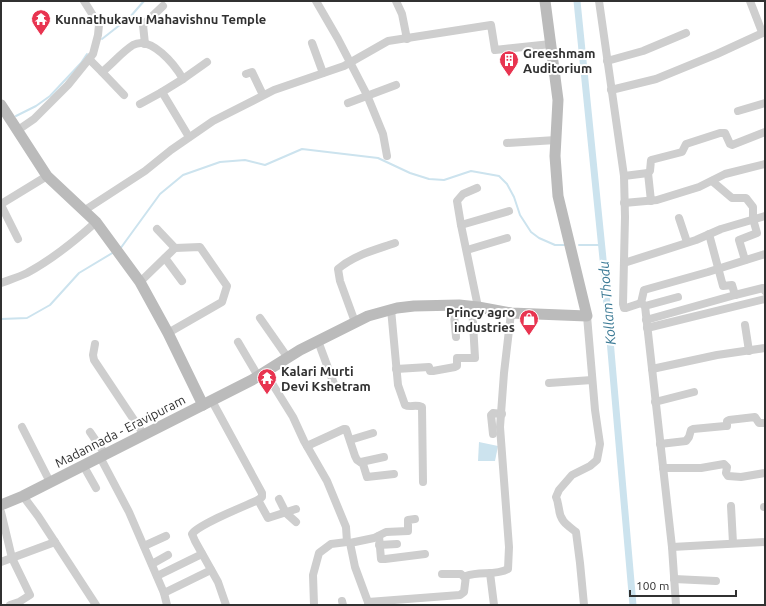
<svg xmlns="http://www.w3.org/2000/svg" width="766" height="606" viewBox="0 0 766 606" font-family="Ubuntu,sans-serif">
<style>
.water{fill:#cce3ee}
.lines{fill:none;stroke-linecap:round;stroke-linejoin:round}
.stream{stroke:#cce3ee;stroke-width:2}
.canal{stroke:#cce3ee;stroke-width:7}
.street{stroke:#cecece;stroke-width:8}
.secondary{stroke:#bbb;stroke-width:11}
.labels{text-anchor:middle;stroke-width:4;stroke-linejoin:round;paint-order:stroke}
.poi-label{font-size:13px;font-weight:bold;fill:#313131;stroke:#fff;text-anchor:start}
.street-label{font-size:13px;fill:#313131;stroke:#fff}
.water-label{font-size:14px;font-style:italic;fill:#3d7b96;stroke:#fff}
</style>
<rect width="100%" height="100%" fill="#fff"/>
<!-- water -->
<path class="water" d="M479,442L498,446L495,461H478Z"/>
<g class="lines">
<!-- stream -->
<g class="stream">
<path d="M102,39L130,17L144,1"/>
<path d="M16,116L36,106L50,96L81,63L87,54"/>
<path d="M579,245H601"/>
<path d="M120,249L160,194L183,175L220,162L245,160L265,165L302,149L378,158L410,173L429,179L444,180L471,171L499,176L507,184L514,197L520,215L531,232L539,238L555,245H566"/>
<path d="M1,319L27,318L50,305L79,273L114,252"/>
</g>
<!-- canal -->
<path class="canal" d="M577,1L603,259L633,605"/>
<!-- street -->
<g class="street">
<path d="M316,1L338,39L367,95L383,134L387,156"/>
<path d="M396,1L402,14L407,39"/>
<path d="M599,1L624,176L625,217L623,304L624,308H626L641,303L645,306L672,547L676,605"/>
<path d="M750,1L762,32"/>
<path d="M312,43L323,73"/>
<path d="M145,44L143,25L163,6"/>
<path d="M89,59L102,72C112,64 122,52 133,45C151,35 175,65 183,79L162,92L189,137"/>
<path d="M607,61L643,51L686,33"/>
<path d="M102,72L124,95"/>
<path d="M246,74L252,72L263,95"/>
<path d="M183,79L207,62"/>
<path d="M611,90L656,79L717,54L765,32"/>
<path d="M348,103L396,85"/>
<path d="M140,104L162,92"/>
<path d="M738,111L765,103"/>
<path d="M18,130L34,119L68,85L93,54L98,35L99,25L84,1"/>
<path d="M507,143L556,140"/>
<path d="M648,173L651,201"/>
<path d="M624,176L648,173L650,171L651,160L682,152L686,144L720,133H725L730,144L732,145L765,132"/>
<path d="M712,181L732,198H746L753,207V219L757,233L739,240L745,260"/>
<path d="M477,188L463,194L457,201L461,225L478,307"/>
<path d="M624,203L657,200L699,187L725,174L765,164"/>
<path d="M1,204L47,176"/>
<path d="M1,205L18,239"/>
<path d="M85,210L145,171L171,150L213,121L274,90L344,66L388,41L491,25L495,50L551,44"/>
<path d="M679,218L687,242"/>
<path d="M461,225L509,211"/>
<path d="M157,229L175,248"/>
<path d="M709,234L723,286L732,285L735,295L763,288L765,291"/>
<path d="M467,250L507,238"/>
<path d="M165,258L182,281"/>
<path d="M624,263L696,240L721,229L765,216"/>
<path d="M140,282L175,248L200,247L227,286L222,302L168,333"/>
<path d="M1,283C9,280 19,277 27,273C53,259 75,241 96,222"/>
<path d="M641,303L644,290L708,272L765,254"/>
<path d="M453,305L456,337"/>
<path d="M645,306L678,297"/>
<path d="M391,309L398,385L405,405C410,408 415,404 422,407L423,482"/>
<path d="M260,318L288,358"/>
<path d="M646,320L735,295"/>
<path d="M355,322L340,281L338,269C354,255 375,250 395,243"/>
<path d="M745,325L749,351"/>
<path d="M647,328L765,299"/>
<path d="M318,341L334,384"/>
<path d="M238,342L258,376"/>
<path d="M95,344L93,355L94,360L144,435"/>
<path d="M396,369L429,367L430,371H433L455,367L457,366V358H475L472,306"/>
<path d="M652,369L717,355L765,348"/>
<path d="M265,372L293,417L304,441L327,481L346,527L347,542L350,543L355,567L369,605"/>
<path d="M549,383L592,380"/>
<path d="M212,401L262,493V497L258,500C245,506 199,524 192,534L195,541L218,582L226,605"/>
<path d="M655,402L694,392"/>
<path d="M22,427L50,482"/>
<path d="M90,432L105,454"/>
<path d="M493,434L491,415L493,413L502,414"/>
<path d="M350,440L373,433"/>
<path d="M660,444L686,441L689,437L691,430L693,429L725,426H727V421L729,420L755,417L759,423H765"/>
<path d="M307,446L344,429H346L355,456L357,460L363,464L367,477L394,474"/>
<path d="M100,457L129,512L164,593L167,605"/>
<path d="M361,462L384,457"/>
<path d="M83,465L96,488"/>
<path d="M663,468H701L724,464L727,467L726,473L728,476L741,477L765,473"/>
<path d="M23,496L38,516L96,605"/>
<path d="M279,499L286,513L296,522"/>
<path d="M258,500L268,518L296,509"/>
<path d="M731,506L733,543"/>
<path d="M764,507H765"/>
<path d="M1,512L12,558L30,595L19,602L10,605"/>
<path d="M379,536L381,559H385L425,554"/>
<path d="M350,543L374,538L386,532L408,531V520L415,519"/>
<path d="M379,545L397,544"/>
<path d="M144,546L166,536"/>
<path d="M672,547L765,542"/>
<path d="M1,562L55,542"/>
<path d="M152,564L168,555"/>
<path d="M490,573L494,605"/>
<path d="M442,574H461L465,578"/>
<path d="M157,576L202,554"/>
<path d="M674,579L716,581"/>
<path d="M164,593L211,570"/>
<path d="M342,601L343,605"/>
<path d="M368,602L460,595L464,592L466,576C480,571 495,576 508,569L509,547L500,427L504,373L511,313"/>
<path d="M314,605L313,575L319,553L331,544L347,542"/>
<path d="M584,605L580,563L576,532C567,525 560,521 559,509C558,505 558,501 556,497L559,490L572,475L590,466L597,460L600,444L595,410L587,316"/>
</g>
<!-- secondary -->
<g class="secondary">
<path d="M1,105L47,176L96,222L140,282L168,333L203,405"/>
<path d="M1,505L23,496L252,380L300,350L368,316L397,308L414,306L459,305L478,307L511,313L587,316L558,196L555,156L558,100L545,1"/>
</g>
</g>
<!-- icons -->
<defs>
<g id="temple-pin" transform="scale(1)"><path d="M0 17L-7.5 6A9.5 9.5 0 1 1 7.5 6Z" fill="#e83450" stroke="#fff"/><path d="M0-6L5-2H3V0L6.5 2.5H4V6H1.5V3h-3V6H-4V2.5H-6.5L-3 0V-2H-5Z" fill="#fff"/></g>
<g id="building-pin" transform="scale(1)"><path d="M0 17L-7.5 6A9.5 9.5 0 1 1 7.5 6Z" fill="#e83450" stroke="#fff"/><path d="M-4-6H4V6H1V3H-1V6H-4ZM-2.5-4.3h1.7v1.8h-1.7ZM.8-4.3h1.7v1.8H.8ZM-2.5-1h1.7V.8h-1.7ZM.8-1h1.7V.8H.8Z" fill="#fff"/></g>
<g id="shop-pin" transform="scale(1)"><path d="M0 17L-7.5 6A9.5 9.5 0 1 1 7.5 6Z" fill="#e83450" stroke="#fff"/><path d="M-5-2.5h2.3a2.7 3.5 0 0 1 5.4 0H5L5.5 6h-11ZM-1.5-2.5h3a1.5 2.3 0 0 0-3 0Z" fill="#fff"/></g>
</defs>
<g fill-rule="evenodd">
<use href="#temple-pin" x="41" y="19"/>
<use href="#building-pin" x="509" y="60"/>
<use href="#shop-pin" x="529" y="319"/>
<use href="#temple-pin" x="267" y="378"/>
</g>
<g class="labels">
<!-- poi labels -->
<g class="poi-label">
<text x="55" y="24">Kunnathukavu Mahavishnu Temple</text>
<text x="523" y="58">Greeshmam<tspan x="523" dy="15">Auditorium</tspan></text>
<text x="515" y="317" text-anchor="end">Princy agro<tspan x="515" dy="15">industries</tspan></text>
<text x="281" y="376">Kalari Murti<tspan x="281" dy="15">Devi Kshetram</tspan></text>
</g>
<!-- street labels -->
<g class="street-label">
<text transform="translate(120 431) rotate(-27)" y="5">Madannada - Eravipuram</text>
</g>
<!-- water labels -->
<g class="water-label">
<text transform="translate(607 303) rotate(-95)" y="5">Kollam Thodu</text>
</g>
</g>
<!-- border -->
<rect width="766" height="606" fill="none" stroke="#313131" stroke-width="4"/>
<!-- scale -->
<path d="M630 590v6h106v-6" fill="none" stroke="#313131" stroke-width="2"/>
<text x="636" y="590" font-size="12" fill="#313131" stroke="#ffffff" stroke-width="3" paint-order="stroke">100 m</text>
</svg>
